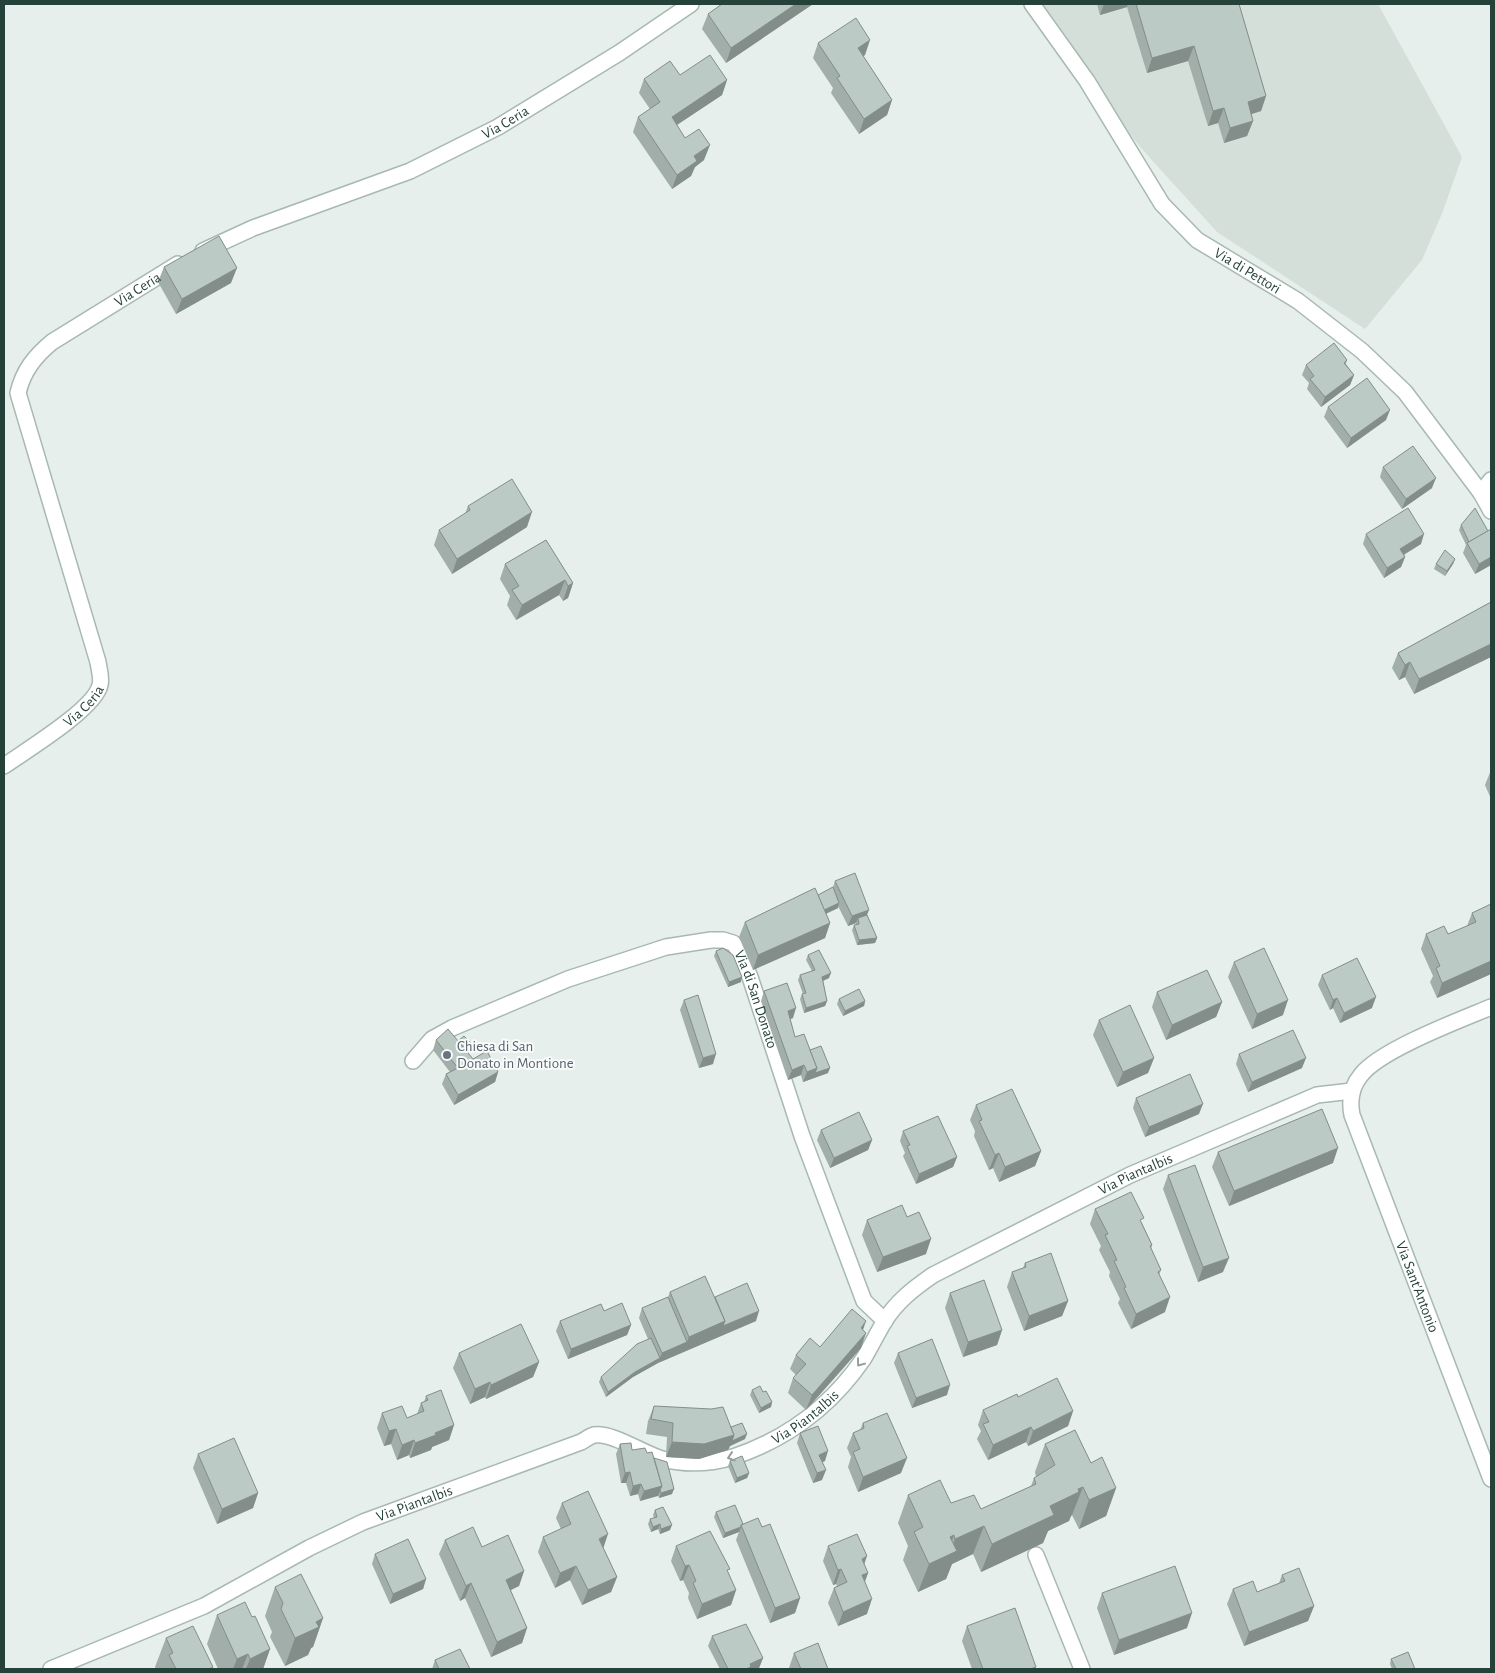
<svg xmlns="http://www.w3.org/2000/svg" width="1495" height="1673" viewBox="0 0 1495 1673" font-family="'Alegreya Sans',sans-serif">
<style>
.built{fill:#d4dfda}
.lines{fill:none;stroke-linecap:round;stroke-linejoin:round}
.minor-casing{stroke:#a8b8b2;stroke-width:18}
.minor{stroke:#fff;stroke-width:15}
.wall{fill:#a1aea9}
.shaded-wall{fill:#838d89}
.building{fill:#bbcac4;stroke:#838d89}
.oneway{stroke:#92a09c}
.worship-dot{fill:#6b7280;stroke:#f7fbf9;stroke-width:2}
.labels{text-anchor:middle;stroke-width:4;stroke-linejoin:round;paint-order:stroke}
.street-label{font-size:15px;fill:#24423a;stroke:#f7fbf9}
.worship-label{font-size:15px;fill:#5b616d;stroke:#f7fbf9;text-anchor:start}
</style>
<rect width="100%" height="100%" fill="#e6efeb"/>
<!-- built -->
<path class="built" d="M1032,4H1378L1462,157L1443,211L1422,260L1365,329L1217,232L1141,148L1087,81Z"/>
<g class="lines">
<!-- minor casing -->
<g class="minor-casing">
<g id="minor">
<path id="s1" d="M1032,4L1087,81L1162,204L1197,240L1298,301L1362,351L1405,392L1481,493L1491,511"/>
<path id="s2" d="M203,251L253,228L410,171L498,127L619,53L691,4"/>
<path d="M1481,493L1491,480"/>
<path id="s3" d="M4,766C25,751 95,709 100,685C102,679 99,669 98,662L18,393C23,371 35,356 52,342L178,264"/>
<path id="s4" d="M1491,1007C1460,1020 1380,1050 1361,1075C1351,1087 1349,1100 1352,1115L1491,1479"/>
<path id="s5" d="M413,1061L432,1039L452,1028L568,979L666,947L711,940H723L733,943L739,951L750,977L802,1136L864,1301L885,1321"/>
<path d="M1036,1555L1082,1669"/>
<path id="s6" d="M51,1669L204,1606L309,1548L363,1522L581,1442C585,1440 590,1436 594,1435C612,1432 644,1454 662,1459C686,1465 709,1464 733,1457C787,1439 832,1405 864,1358C871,1346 877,1334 884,1322C896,1302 914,1288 933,1275L1130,1175L1317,1095L1352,1091"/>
</g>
</g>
<!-- minor -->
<use href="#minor" class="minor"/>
</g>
<!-- wall -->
<g class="wall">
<path d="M722,4H813L726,63L702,29L708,14Z"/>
<path d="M1097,4H1239L1266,96L1261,111L1251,114L1253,121L1247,136L1224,143L1218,123L1208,126L1188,61L1147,73L1127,7L1100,15Z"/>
<path d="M818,43L865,55L863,56L892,100L887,115L859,134L831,93L833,88L813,58Z"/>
<path d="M680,75L727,80L722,95L677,125L685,138L704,160L695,167L691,176L672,189L633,132L638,117L650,109L639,93L644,79Z"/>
<path d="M164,267L231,283L176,314L158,282Z"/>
<path d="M1347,360L1346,364L1354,375L1350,385L1321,407L1307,389L1309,383L1302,375L1306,365Z"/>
<path d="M1328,407L1386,420L1347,448L1324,417Z"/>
<path d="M1383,467L1432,488L1402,509L1380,477Z"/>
<path d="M468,506L527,527L452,574L434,545L439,530L465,514Z"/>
<path d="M1461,525L1491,565L1475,574L1463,553L1466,545L1459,530Z"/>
<path d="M1366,534L1421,544L1404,555L1405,557L1401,567L1384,578L1363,544Z"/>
<path d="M546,540L573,583L568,598L563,601L559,595L516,620L507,605L510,596L500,579L505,564Z"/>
<path d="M1455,559L1453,564L1445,576L1434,569L1436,564Z"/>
<path d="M1491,602V657L1414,694L1405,677L1399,680L1392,668L1398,653Z"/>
<path d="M1491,770V799L1485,785Z"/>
<path d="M835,881L867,915L877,938L875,943L857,945L852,930L854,925H856V923L848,926L838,906V908L826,914L830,923L825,938L753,970L739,937L745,922L818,895L833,887Z"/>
<path d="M1491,904V974L1437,998L1430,982L1433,976L1421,949L1426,934H1448L1467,926L1472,913Z"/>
<path d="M716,951L741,982L728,987L714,956Z"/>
<path d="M808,955L829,978L823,980L827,1001L825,1006L804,1013L800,999L802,994H803L798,980L800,975L812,971L806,960Z"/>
<path d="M1234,962L1283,1015L1252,1029L1228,977Z"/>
<path d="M1322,975L1372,1008L1340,1023L1333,1008L1330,1010L1318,985Z"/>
<path d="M764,991L793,1018L790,1019L795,1037L810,1050L828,1073L803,1082L801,1075L788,1080L761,1001Z"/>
<path d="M1157,992L1222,1002L1216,1017L1166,1040L1152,1007Z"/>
<path d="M839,999L865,1001L864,1006L843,1016L837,1004Z"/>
<path d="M684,1000L713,1064L699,1068L680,1010Z"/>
<path d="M1099,1020L1154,1058L1148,1073L1117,1087L1093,1035Z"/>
<path d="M436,1040L458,1041L473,1045L471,1050L468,1053L473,1059L498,1072L495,1082L454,1105L442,1084L446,1074L450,1072L433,1050Z"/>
<path d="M1239,1054L1302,1068L1248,1092L1236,1064Z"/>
<path d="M1136,1098L1199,1114L1145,1137L1133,1108Z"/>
<path d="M976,1105L1041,1151L1035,1166L999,1182L993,1168L989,1170L974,1136L975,1131L970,1120Z"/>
<path d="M821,1130L872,1140L868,1150L830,1168L817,1140Z"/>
<path d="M903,1131L957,1157L953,1167L916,1184L903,1156L905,1153L900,1141Z"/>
<path d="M1218,1152L1333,1163L1229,1206L1212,1167Z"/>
<path d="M1168,1175L1223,1272L1198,1282L1163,1189Z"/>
<path d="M1095,1209L1142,1223L1152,1245L1151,1249L1161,1270L1159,1275L1165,1312L1131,1329L1118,1303L1120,1299L1109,1276L1110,1272L1099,1250L1101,1246L1090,1224Z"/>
<path d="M907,1217L926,1254L877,1272L862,1235L867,1220Z"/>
<path d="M1025,1263L1068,1301L1062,1316L1024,1331L1007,1287L1012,1272L1023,1268Z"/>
<path d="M670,1292L715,1297L756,1321L658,1363L633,1377L606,1397L599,1382L601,1377L648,1339L639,1318L642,1308L668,1297Z"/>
<path d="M950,1293L1002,1330L997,1345L963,1357L945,1308Z"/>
<path d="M604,1311L631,1325L627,1335L568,1359L556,1331L560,1321Z"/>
<path d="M863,1330L861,1348L806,1410L788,1393L793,1378L796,1375L790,1369L796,1355L820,1347Z"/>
<path d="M459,1353L539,1362L533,1377L486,1399L485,1397L470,1404L453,1368Z"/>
<path d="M898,1353L947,1395L912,1408L894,1363Z"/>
<path d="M752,1390L763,1392L772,1402L771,1407L759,1413L750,1395Z"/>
<path d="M426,1396L454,1425L449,1440L432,1447L431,1450L410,1458L409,1455L397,1460L391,1444L384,1446L377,1428L382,1413L407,1418L417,1414L421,1403L424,1402Z"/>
<path d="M1018,1397L1073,1411L1068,1426L1028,1446L1026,1442L988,1460L977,1439L981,1431L978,1425L983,1410Z"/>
<path d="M654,1406L731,1427L745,1439L730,1446L728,1450L699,1459L666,1457L667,1437L646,1434L648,1421Z"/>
<path d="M863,1423L901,1473L858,1492L848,1467L851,1457L847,1448L853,1433L860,1430Z"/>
<path d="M800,1433L825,1461L822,1462V1480L813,1483L797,1443Z"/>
<path d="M620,1444L632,1450L647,1453L654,1458L672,1494L659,1498L658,1495L640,1501L638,1494L630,1496L626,1483H621L616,1454Z"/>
<path d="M1045,1444L1091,1463L1116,1488L1106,1516L1079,1529L1072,1515L1071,1516L1069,1521L1048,1531L1043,1543L981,1572L973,1554L952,1564L946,1579L918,1592L903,1560L908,1546L898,1523L908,1495L981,1509L1031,1486L1034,1478L1036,1477L1035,1472Z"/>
<path d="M198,1454L258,1493L253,1508L217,1524L193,1468Z"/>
<path d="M730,1461L749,1473L747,1478L735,1483L728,1466Z"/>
<path d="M562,1503L603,1547L617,1577L611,1592L582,1605L570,1580L555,1588L538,1552L543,1537L561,1529L556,1518Z"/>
<path d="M655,1510L670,1530L660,1534L658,1529L651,1532L648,1524L650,1519L654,1518L653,1515Z"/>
<path d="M716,1512L743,1524L762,1527L800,1598L795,1613L770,1623L736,1540L739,1532L723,1538L714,1517Z"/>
<path d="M445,1540L482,1547L524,1571L519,1586L510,1590L527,1628L522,1643L491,1657L465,1598L460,1601L439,1554Z"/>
<path d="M676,1546L728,1573L736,1590L731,1605L697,1619L688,1598L689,1593L683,1580L680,1581L671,1561Z"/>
<path d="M828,1546L864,1564L868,1573L865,1582L867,1614L838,1626L828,1603L834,1588L837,1586L836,1584L833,1585L823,1561Z"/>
<path d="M375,1554L426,1579L423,1589L390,1604L372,1564Z"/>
<path d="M1282,1575L1314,1606L1308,1621L1244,1646L1227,1604L1233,1589L1257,1592L1279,1583Z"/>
<path d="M275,1587L323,1618L313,1647L311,1648L308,1655L285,1666L270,1637L272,1632L265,1616Z"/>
<path d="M1102,1593L1187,1628L1114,1655L1097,1608Z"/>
<path d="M217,1615L252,1617L270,1649L263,1669H218L207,1644Z"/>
<path d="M967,1626L1036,1667L1035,1669H972L962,1641Z"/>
<path d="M712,1636L763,1658L759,1668L757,1669H720L708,1646Z"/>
<path d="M166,1638L213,1667L212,1669H156L155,1667Z"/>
<path d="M794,1653L828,1669H789V1668Z"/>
<path d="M1391,1659L1415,1669H1392L1390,1664Z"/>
<path d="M435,1660L470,1669H432Z"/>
</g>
<!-- shaded-wall -->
<g class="shaded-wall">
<path d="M796,4H813L726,63L731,48Z"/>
<path d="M1104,4H1128L1127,7L1100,15Z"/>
<path d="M870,40L865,55L853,63L858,48Z"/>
<path d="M1194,46L1188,61L1147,73L1152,58Z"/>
<path d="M727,80L722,95L666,132L672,117Z"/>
<path d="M1266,96L1261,111L1242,117L1248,102Z"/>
<path d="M892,100L887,115L859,134L864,119Z"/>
<path d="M1224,108L1218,123L1208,126L1213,111Z"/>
<path d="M1253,121L1247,136L1224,143L1230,128Z"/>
<path d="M710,145L704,160L695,167L691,176L672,189L677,175L694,156Z"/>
<path d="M237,268L231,283L176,314L182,299Z"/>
<path d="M1354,375L1350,385L1321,407L1325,397Z"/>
<path d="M1390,410L1386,420L1347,448L1351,438Z"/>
<path d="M1436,478L1432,488L1402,509L1406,499Z"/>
<path d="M532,512L527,527L452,574L457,559Z"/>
<path d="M1424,534L1421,544L1396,559L1400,549Z"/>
<path d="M1405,557L1401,567L1384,578L1387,568Z"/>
<path d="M1491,557V565L1475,574L1479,564Z"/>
<path d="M1455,559L1453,564L1445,576L1447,571Z"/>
<path d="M565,580L559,595L516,620L522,605Z"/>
<path d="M573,583L568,598L563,601L568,586Z"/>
<path d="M1491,644V657L1414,694L1419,679Z"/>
<path d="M1410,662L1405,677L1399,680L1405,665Z"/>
<path d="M839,903L838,908L816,918L818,913Z"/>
<path d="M869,910L865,920L858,918L856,923L848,926L852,916Z"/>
<path d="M830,923L825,938L753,970L758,955Z"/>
<path d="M877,938L875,943L857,945L859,940Z"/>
<path d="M1491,961V974L1437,998L1442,983Z"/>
<path d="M831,973L829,978L821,982L822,977Z"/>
<path d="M742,977L741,982L728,987L729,982Z"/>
<path d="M1376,997L1372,1008L1340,1023L1344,1013Z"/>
<path d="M1337,998L1333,1008L1330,1010L1333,1000Z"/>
<path d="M1288,1000L1283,1015L1252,1029L1257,1014Z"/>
<path d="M827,1001L825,1006L804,1013L806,1008Z"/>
<path d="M865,1001L864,1006L843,1016L845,1011Z"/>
<path d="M1222,1002L1216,1017L1166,1040L1172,1025Z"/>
<path d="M796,1008L793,1018L784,1021L788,1011Z"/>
<path d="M473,1045L471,1050L462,1059L464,1054Z"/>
<path d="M716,1054L713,1064L699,1068L703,1058Z"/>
<path d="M1154,1058L1148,1073L1117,1087L1123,1072Z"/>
<path d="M1306,1058L1302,1068L1248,1092L1252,1082Z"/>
<path d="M804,1065L801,1075L788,1080L792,1070Z"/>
<path d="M817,1068H830L828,1073L803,1082L807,1072Z"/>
<path d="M498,1072L495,1082L454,1105L458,1095Z"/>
<path d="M1203,1104L1199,1114L1145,1137L1149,1127Z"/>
<path d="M872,1140L868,1150L830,1168L834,1158Z"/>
<path d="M1338,1148L1333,1163L1229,1206L1234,1191Z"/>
<path d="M1041,1151L1035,1166L999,1182L1005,1167Z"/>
<path d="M999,1153L993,1168L989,1170L995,1155Z"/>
<path d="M957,1157L953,1167L916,1184L919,1174Z"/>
<path d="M931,1239L926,1254L877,1272L883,1257Z"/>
<path d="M1229,1258L1223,1272L1198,1282L1203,1267Z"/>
<path d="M1170,1297L1165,1312L1131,1329L1136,1314Z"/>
<path d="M1068,1301L1062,1316L1024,1331L1029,1316Z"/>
<path d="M759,1311L756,1321L658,1363L662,1353L687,1342L689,1337L725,1321Z"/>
<path d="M866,1321L861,1336V1328Z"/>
<path d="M631,1325L627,1335L568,1359L571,1349Z"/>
<path d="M1002,1330L997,1345L963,1357L968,1342Z"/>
<path d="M866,1333L861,1348L806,1410L812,1395Z"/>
<path d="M660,1358L658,1363L633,1377L606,1397L608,1392L635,1372Z"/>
<path d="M539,1362L533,1377L486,1399L491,1385Z"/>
<path d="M490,1382L485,1397L470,1404L475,1389Z"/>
<path d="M950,1385L947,1395L912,1408L916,1398Z"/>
<path d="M772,1402L771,1407L759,1413L761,1408Z"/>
<path d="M1073,1411L1068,1426L1028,1446L1033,1431Z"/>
<path d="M454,1425L449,1440L432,1447L431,1450L410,1458L415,1443L435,1433Z"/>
<path d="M1031,1427L1026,1442L988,1460L993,1445Z"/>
<path d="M396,1429L391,1444L384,1446L389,1431Z"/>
<path d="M747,1434L745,1439L730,1446L728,1450L699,1459L666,1457L672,1442L734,1435Z"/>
<path d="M414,1440L409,1455L397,1460L402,1445Z"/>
<path d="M828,1451L825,1461L816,1465L819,1455Z"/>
<path d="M907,1458L901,1473L858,1492L863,1477Z"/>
<path d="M826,1470L822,1480L813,1483L817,1473Z"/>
<path d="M630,1472L626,1483H621L625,1473Z"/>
<path d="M749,1473L747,1478L735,1483L737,1478Z"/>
<path d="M641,1484L638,1494L630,1496L633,1486Z"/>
<path d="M662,1486L658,1496L640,1501L644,1491Z"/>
<path d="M1083,1487L1072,1515L1071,1516L1069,1521L1048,1531L1043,1543L981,1572L992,1544L1050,1506Z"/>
<path d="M1116,1488L1106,1516L1079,1529L1089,1500Z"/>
<path d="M674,1489L672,1494L659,1498L661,1493Z"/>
<path d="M258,1493L253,1508L217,1524L222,1509Z"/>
<path d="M660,1524L658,1529L651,1532L653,1527Z"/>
<path d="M672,1525L670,1530L660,1534L661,1529Z"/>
<path d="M984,1526L973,1554L952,1564L946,1579L918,1592L929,1564L950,1537L954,1535L946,1555L950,1554L955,1539Z"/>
<path d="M741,1527L739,1532L723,1538L725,1533Z"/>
<path d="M608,1534L603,1549L599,1539Z"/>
<path d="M867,1556L862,1571V1559Z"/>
<path d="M689,1565L683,1580L680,1581L685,1566Z"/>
<path d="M576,1566L570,1580L555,1588L560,1573Z"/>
<path d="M841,1569L836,1584L833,1585L838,1570Z"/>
<path d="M524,1571L519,1586L501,1595L506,1580Z"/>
<path d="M868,1573L862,1588V1575Z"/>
<path d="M617,1577L611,1592L582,1605L588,1590Z"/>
<path d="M426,1579L423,1589L390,1604L393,1594Z"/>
<path d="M471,1583L465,1598L460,1601L466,1586Z"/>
<path d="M736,1590L731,1605L697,1619L702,1604Z"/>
<path d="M800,1598L795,1613L770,1623L775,1608Z"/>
<path d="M872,1599L867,1614L838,1626L843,1612Z"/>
<path d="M1314,1606L1308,1621L1244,1646L1249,1632Z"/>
<path d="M1192,1613L1187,1628L1114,1655L1119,1640Z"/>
<path d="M323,1618L313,1647L311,1648L308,1655L285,1666L295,1638L316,1622Z"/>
<path d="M527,1628L522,1643L491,1657L497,1642Z"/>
<path d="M270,1649L263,1669H246L250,1659Z"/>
<path d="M248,1654L242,1669H233L237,1659Z"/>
<path d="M763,1658L759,1668L757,1669H746L750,1664Z"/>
</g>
<!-- building -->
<g class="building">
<path d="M722,4H796L731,48L708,14Z"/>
<path d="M1136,4H1239L1266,96L1248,102L1253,121L1230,128L1224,108L1213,111L1194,46L1152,58Z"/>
<path d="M856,18L870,40L858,48L892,100L864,119L837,78L840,76L818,43Z"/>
<path d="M710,55L727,80L672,117L685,138L699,129L710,145L694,156L697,161L677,175L638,117L660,102L644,79L670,61L680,75Z"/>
<path d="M219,236L237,268L182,299L164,267Z"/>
<path d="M1334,343L1347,360L1344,363L1354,375L1325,397L1310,379L1314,376L1306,365Z"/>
<path d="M1367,378L1390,410L1351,438L1328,407Z"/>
<path d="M1413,446L1436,478L1406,499L1383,467Z"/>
<path d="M512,479L532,512L457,559L439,530L470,510L468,506Z"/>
<path d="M1408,508L1424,534L1400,549L1405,557L1387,568L1366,534Z"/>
<path d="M1475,508L1488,531L1469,542L1461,525Z"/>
<path d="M1491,529V557L1479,564L1467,543Z"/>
<path d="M546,540L573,583L568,586L565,580L522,605L512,590L519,586L505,564Z"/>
<path d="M1445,550L1455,559L1447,571L1436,564Z"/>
<path d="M1491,602V644L1419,679L1410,662L1405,665L1398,653Z"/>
<path d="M855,873L869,910L852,916L835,881Z"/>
<path d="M833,887L839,903L824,910L818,895Z"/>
<path d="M815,888L830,923L758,955L745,922Z"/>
<path d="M1491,904V961L1442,983L1436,968L1440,966L1426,934L1444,926L1448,934L1476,922L1472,913Z"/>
<path d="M867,915L877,938L859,940L854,925L859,924L858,918Z"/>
<path d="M723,948L733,955L742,977L729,982L716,951Z"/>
<path d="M1264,948L1288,1000L1257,1014L1234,962Z"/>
<path d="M819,950L831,973L822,977L827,1001L806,1008L802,994L806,993L800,975L815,970L808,955Z"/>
<path d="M1357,958L1376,997L1344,1013L1337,998L1333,1000L1322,975Z"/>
<path d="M1207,970L1222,1002L1172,1025L1157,992Z"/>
<path d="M787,983L796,1008L788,1011L795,1037L804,1034L817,1068L807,1072L804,1065L792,1070L764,991Z"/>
<path d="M859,989L865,1001L845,1011L839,999Z"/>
<path d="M698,995L716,1054L703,1058L684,1000Z"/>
<path d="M1130,1005L1154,1058L1123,1072L1099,1020Z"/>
<path d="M448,1029L473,1059L487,1051L498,1072L458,1095L446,1074L458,1068L436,1040Z"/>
<path d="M1293,1030L1306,1058L1252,1082L1239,1054Z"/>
<path d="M464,1036L473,1045L467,1051L458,1041Z"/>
<path d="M821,1046L830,1068L815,1073L817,1068L810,1050Z"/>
<path d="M1190,1074L1203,1104L1149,1127L1136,1098Z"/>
<path d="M1012,1089L1041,1151L1005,1167L999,1153L995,1155L979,1121L982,1120L976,1105Z"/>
<path d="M1322,1109L1338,1148L1234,1191L1218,1152Z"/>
<path d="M859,1112L872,1140L834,1158L821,1130Z"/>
<path d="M938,1116L957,1157L919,1174L907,1146L910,1145L903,1131Z"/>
<path d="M1195,1165L1229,1258L1203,1267L1168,1175Z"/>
<path d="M1131,1192L1144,1218L1140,1220L1152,1245L1150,1246L1161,1270L1158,1272L1170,1297L1136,1314L1124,1288L1126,1287L1114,1261L1117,1260L1105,1235L1108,1234L1095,1209Z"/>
<path d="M902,1205L907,1217L919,1212L931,1239L883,1257L867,1220Z"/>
<path d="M1051,1253L1068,1301L1029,1316L1012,1272L1026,1267L1025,1263Z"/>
<path d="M705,1276L725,1321L689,1337L670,1292Z"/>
<path d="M984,1280L1002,1330L968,1342L950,1293Z"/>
<path d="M747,1283L759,1311L723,1326L725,1321L715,1297Z"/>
<path d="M668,1297L687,1342L662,1353L642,1308Z"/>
<path d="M622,1303L631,1325L571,1349L560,1321L601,1304L604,1311Z"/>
<path d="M852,1309L866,1321L861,1328L866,1333L812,1395L793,1378L806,1364L796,1355L810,1338L820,1347Z"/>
<path d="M521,1324L539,1362L491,1385L490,1382L475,1389L459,1353Z"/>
<path d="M651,1338L660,1358L635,1372L608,1392L601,1377L637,1344Z"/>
<path d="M932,1339L950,1385L916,1398L898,1353Z"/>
<path d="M1057,1378L1073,1411L1033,1431L1031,1427L993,1445L983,1424L989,1422L983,1410L1017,1394L1018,1397Z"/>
<path d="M760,1386L763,1392L766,1391L772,1402L761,1408L752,1390Z"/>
<path d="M441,1390L454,1425L435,1433L436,1435L415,1443L414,1440L402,1445L396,1429L389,1431L382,1413L402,1406L407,1418L424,1411L421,1403L428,1400L426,1396Z"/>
<path d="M654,1406L711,1409L723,1407L734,1435L704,1444L672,1442L673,1423L651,1419Z"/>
<path d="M887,1413L907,1458L863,1477L853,1452L860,1449L853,1433L864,1428L863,1423Z"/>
<path d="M742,1423L747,1434L732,1441L734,1435L731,1427Z"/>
<path d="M818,1426L828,1451L819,1455L826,1470L817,1473L800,1433Z"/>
<path d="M1075,1430L1091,1463L1102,1457L1116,1488L1089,1500L1083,1487L1078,1489L1079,1492L1050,1506L1054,1515L992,1544L984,1526L955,1539L954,1535L950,1537L957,1551L929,1564L914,1532L923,1527L908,1495L940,1480L951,1503L974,1495L981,1509L1036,1484L1034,1478L1055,1465L1045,1444Z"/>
<path d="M234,1438L258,1493L222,1509L198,1454Z"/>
<path d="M631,1443L632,1450L645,1448L647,1453L652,1452L662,1486L644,1491L641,1484L633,1486L630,1472L625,1473L620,1444Z"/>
<path d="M742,1456L749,1473L737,1478L730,1461Z"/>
<path d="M654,1458L667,1462L674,1489L661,1493L660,1490L662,1486Z"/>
<path d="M588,1491L608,1534L599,1539L617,1577L588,1590L576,1566L560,1573L543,1537L571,1524L562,1503Z"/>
<path d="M735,1505L743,1524L741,1525V1527L725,1533L716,1512Z"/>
<path d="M663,1507L672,1525L661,1529L660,1524L653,1527L650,1519L657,1517L655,1510Z"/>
<path d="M758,1518L762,1527L770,1524L800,1598L775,1608L741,1525Z"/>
<path d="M473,1527L482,1547L508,1535L524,1571L506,1580L527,1628L497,1642L471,1583L466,1586L445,1540Z"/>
<path d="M710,1531L730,1569L727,1570L736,1590L702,1604L693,1583L696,1581L689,1565L685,1566L676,1546Z"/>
<path d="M857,1534L867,1556L862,1559L868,1573L862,1575L872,1599L843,1612L834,1588L847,1582L841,1569L838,1570L828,1546Z"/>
<path d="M408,1539L426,1579L393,1594L375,1554Z"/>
<path d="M1175,1566L1192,1613L1119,1640L1102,1593Z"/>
<path d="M1299,1568L1314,1606L1249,1632L1233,1589L1253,1581L1257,1592L1285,1581L1282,1575Z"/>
<path d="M301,1574L323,1618L316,1622L319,1627L295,1638L281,1609L283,1603L275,1587Z"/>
<path d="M245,1602L252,1617L255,1616L270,1649L250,1659L248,1654L237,1659L217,1615Z"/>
<path d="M1015,1608L1036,1667L1030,1669H983L967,1626Z"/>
<path d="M746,1624L763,1658L750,1664L751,1667L746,1669H728L712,1636Z"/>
<path d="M193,1626L213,1667L209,1669H176L169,1655L173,1653L166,1638Z"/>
<path d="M818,1643L828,1669H801L794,1653Z"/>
<path d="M460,1649L470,1669H439L435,1660Z"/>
<path d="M1408,1652L1415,1669H1396L1391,1659Z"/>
</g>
<!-- one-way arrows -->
<defs><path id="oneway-chevron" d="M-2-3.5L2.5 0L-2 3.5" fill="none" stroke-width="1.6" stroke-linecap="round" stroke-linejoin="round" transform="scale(1.25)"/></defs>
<g class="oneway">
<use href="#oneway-chevron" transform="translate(860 1363) rotate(127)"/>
<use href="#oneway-chevron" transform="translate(731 1457) rotate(162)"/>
</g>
<!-- markers -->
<circle class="worship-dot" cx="447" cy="1055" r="5"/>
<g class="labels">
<!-- street labels -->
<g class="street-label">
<text dy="5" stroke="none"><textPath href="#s2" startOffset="329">Via Ceria</textPath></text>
<text dy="5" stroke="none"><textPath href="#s1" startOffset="348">Via di Pettori</textPath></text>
<text dy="5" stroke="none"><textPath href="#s3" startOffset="594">Via Ceria</textPath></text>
<text dy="5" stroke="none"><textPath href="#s3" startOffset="100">Via Ceria</textPath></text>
<text dy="5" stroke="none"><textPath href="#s5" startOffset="410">Via di San Donato</textPath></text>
<text dy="5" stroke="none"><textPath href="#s6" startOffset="1240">Via Piantalbis</textPath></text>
<text dy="5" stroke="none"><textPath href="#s4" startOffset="374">Via Sant'Antonio</textPath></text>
<text dy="5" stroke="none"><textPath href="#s6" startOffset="820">Via Piantalbis</textPath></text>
<text dy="5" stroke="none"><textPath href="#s6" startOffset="400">Via Piantalbis</textPath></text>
</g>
<!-- worship labels -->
<g class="worship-label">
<text x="457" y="1051">Chiesa di San<tspan x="457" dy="17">Donato in Montione</tspan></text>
</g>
</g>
<!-- border -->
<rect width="1495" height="1673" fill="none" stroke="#24423a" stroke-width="10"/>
</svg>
